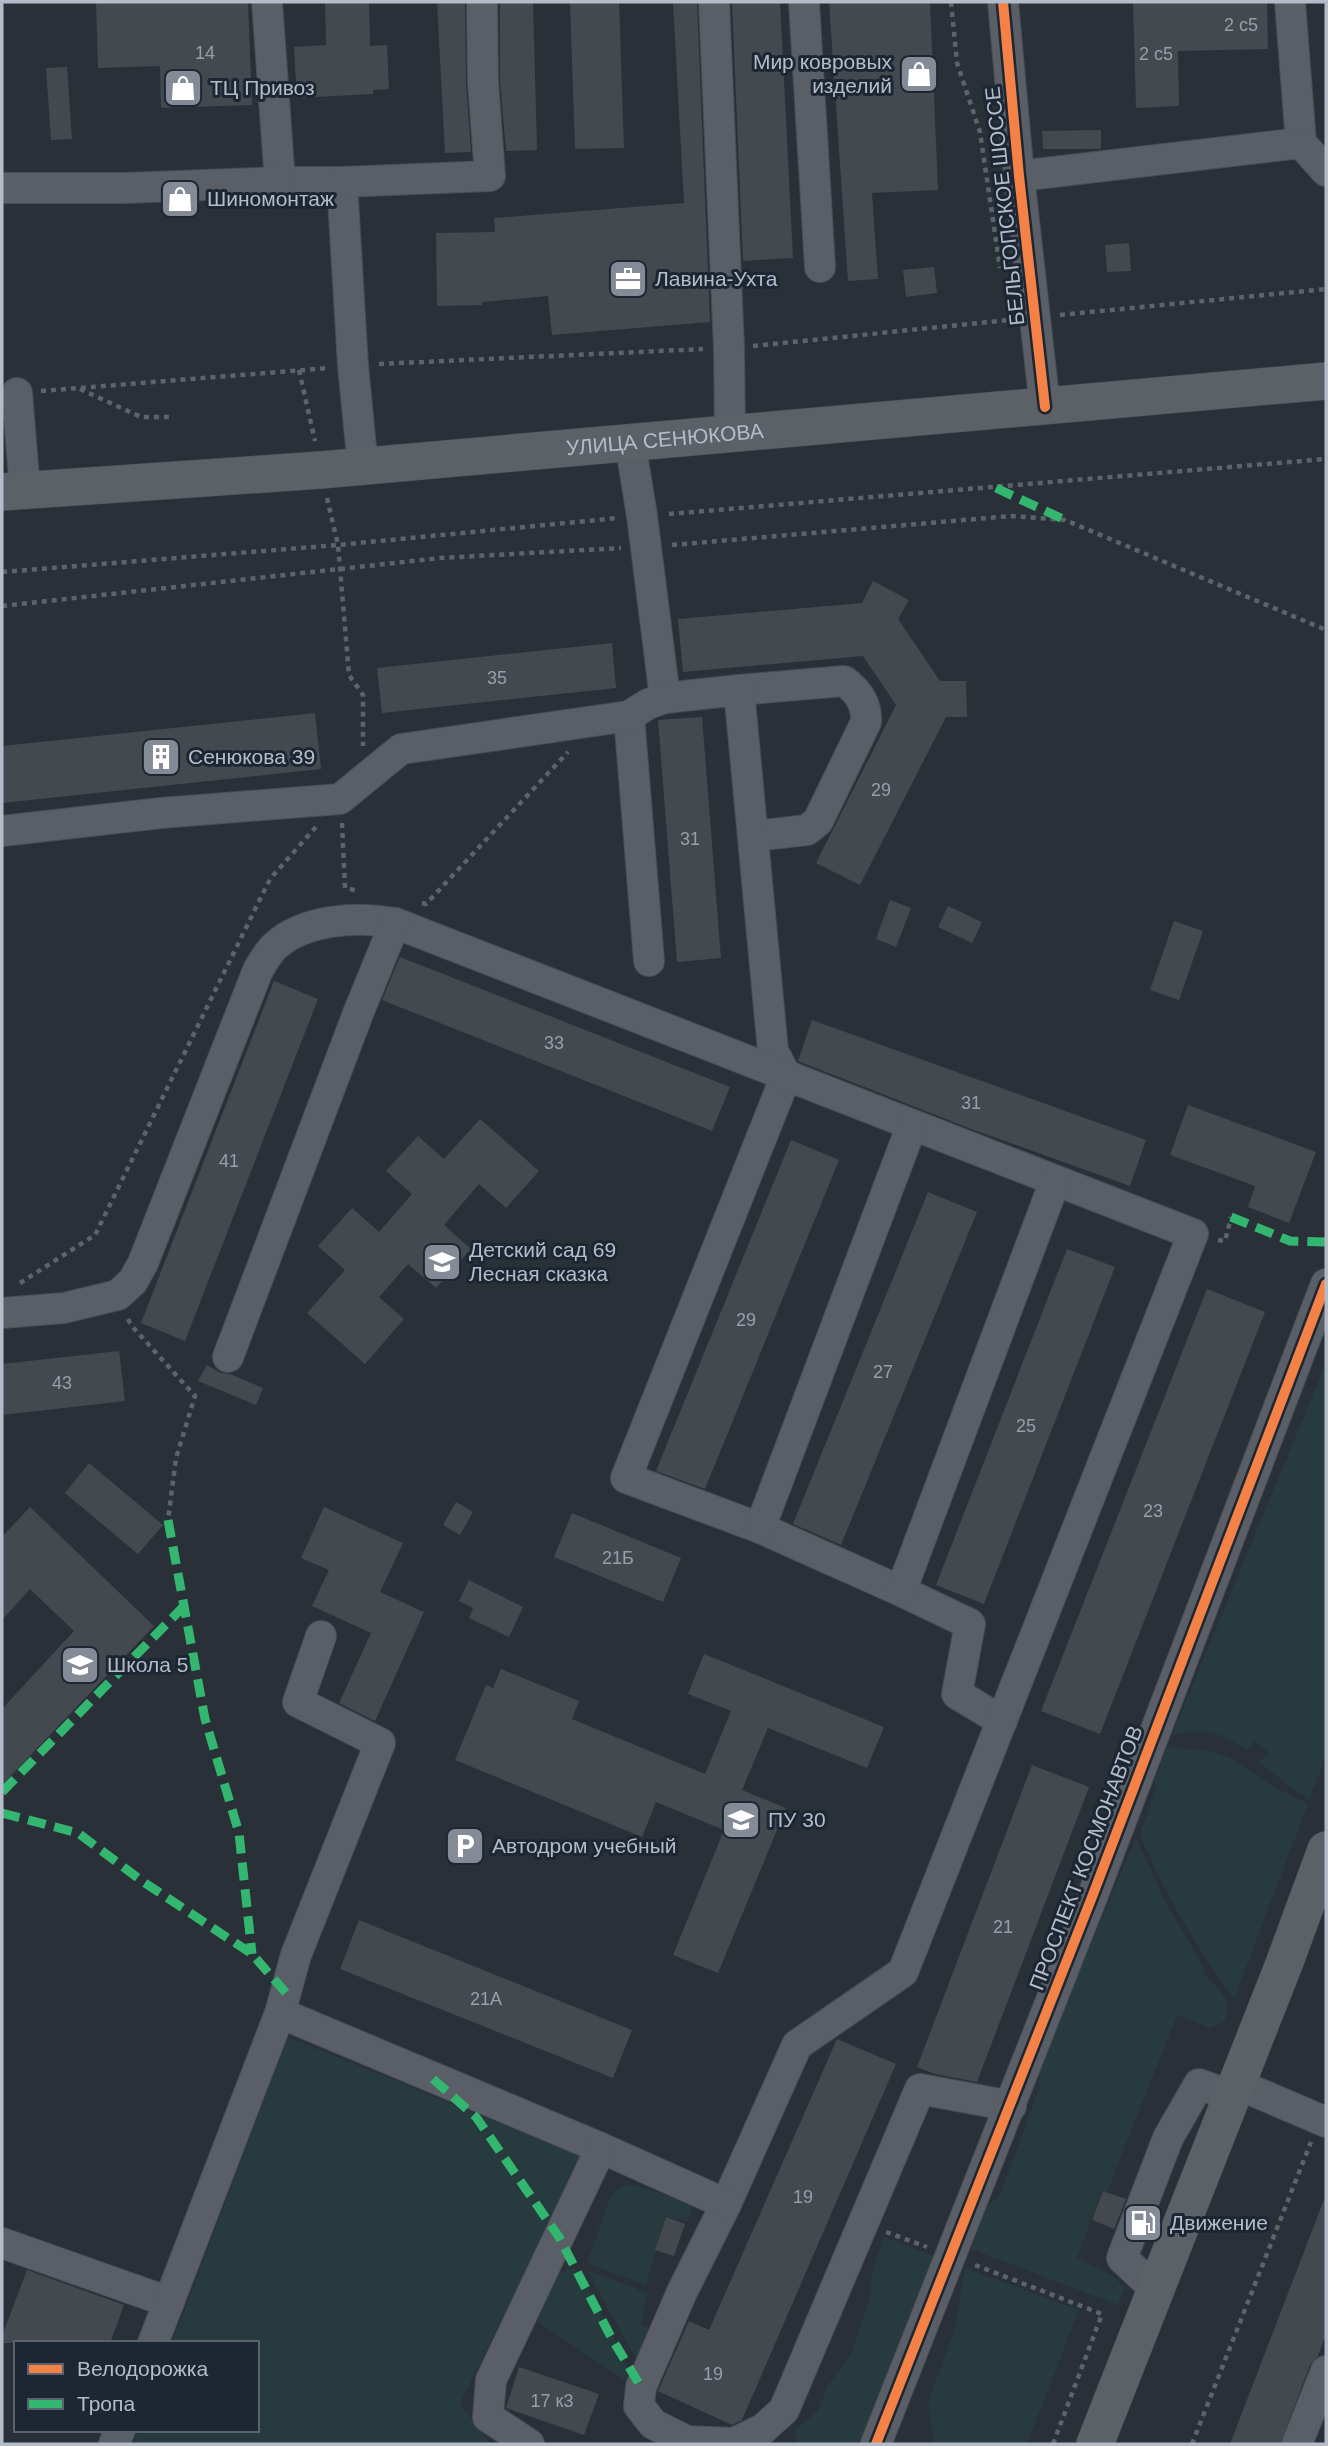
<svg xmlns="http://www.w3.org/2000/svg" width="1328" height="2446" viewBox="0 0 1328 2446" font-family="Helvetica,sans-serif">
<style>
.green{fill:#273a3e}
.building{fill:#444950}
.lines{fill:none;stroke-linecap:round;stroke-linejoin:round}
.minor-casing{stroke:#484c53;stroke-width:32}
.major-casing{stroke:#484c55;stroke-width:38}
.path{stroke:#5d636a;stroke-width:4.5;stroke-dasharray:5 5;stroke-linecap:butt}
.minor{stroke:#5a5e66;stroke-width:30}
.major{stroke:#5c6168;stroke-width:37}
.quiet{stroke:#33b770;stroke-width:9;stroke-dasharray:18 9;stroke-linecap:butt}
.cycleway-casing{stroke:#1d2633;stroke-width:15}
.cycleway{stroke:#f48246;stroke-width:10}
.labels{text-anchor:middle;stroke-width:6;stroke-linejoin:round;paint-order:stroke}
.number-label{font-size:18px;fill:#989fab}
.poi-label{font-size:21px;fill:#b4bcc9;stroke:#1d2633;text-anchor:start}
.street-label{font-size:21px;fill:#b4bcc9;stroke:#1d2633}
</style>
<rect width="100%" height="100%" fill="#2a3038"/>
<!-- green -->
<g class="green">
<path d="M1326,1363V1756L1309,1800L1259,1763L1268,1752L1255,1741L1247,1750C1218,1731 1206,1728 1172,1735Z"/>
<path d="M1167,1747L1210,1751L1230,1758L1276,1788L1308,1804L1234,1999C1197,1948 1163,1891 1140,1834L1157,1786L1154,1781Z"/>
<path d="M1136,1837L1166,1903L1205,1969L1202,1972C1217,1989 1235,1998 1224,2022L1209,2028L1177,2015L1107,2192L1102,2190L1077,2258L1113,2276L1125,2288L1118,2305L971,2249L987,2206L1000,2195L1039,2089L1040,2066Z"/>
<path d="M288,2037L583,2157L460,2403L490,2444H133L138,2430H257V2343H172Z"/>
<path d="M630,2184L688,2201C693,2209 692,2214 687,2221L665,2216L646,2285L587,2263L610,2198L619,2188Z"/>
<path d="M884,2237L939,2258L867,2444H797L794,2430L818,2411L827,2387L851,2354L868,2304L874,2266Z"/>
<path d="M965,2268L1079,2310L1027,2444H934L928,2403L955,2328Z"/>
<path d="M568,2269H575L581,2274L623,2355L631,2384L538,2322L553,2279Z"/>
<path d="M587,2270L647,2293L641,2325L654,2330L638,2363Z"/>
</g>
<!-- building -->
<g class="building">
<path d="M96,2H248L252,105L161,108L160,66L98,68Z"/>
<path d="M325,2H369L370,43V46L387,45L389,89L373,90V94L297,98L294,47L326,45Z"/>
<path d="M437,2H465L466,83L471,152L445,153Z"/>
<path d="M500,2H533L537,150L506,151L500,81Z"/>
<path d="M570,2H619L624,148L575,149Z"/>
<path d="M673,2H697L710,322L552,335L548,296L482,302V305L437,306L436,233L495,232L494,218L684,203Z"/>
<path d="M732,2H780L793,258L743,261Z"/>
<path d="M829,2H930L938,190L872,193L878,279L848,281Z"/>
<path d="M1133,2H1267L1268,49L1178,51L1179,106L1136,108Z"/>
<path d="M67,67L72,139L51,140L46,68Z"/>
<path d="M1101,130V149H1043L1042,131Z"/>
<path d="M1129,243L1131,271L1107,272L1105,245Z"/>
<path d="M934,267L937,293L906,297L903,270Z"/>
<path d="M873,581L909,600L898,619L940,681H966L967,717H946L860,885L816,863L896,705L863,656L683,672L678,619L862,603Z"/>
<path d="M612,643L616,688L382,713L377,668Z"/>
<path d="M315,713L321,769L2,803V746Z"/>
<path d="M702,717L721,958L677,962L658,720Z"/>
<path d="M890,900L911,908L896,947L876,939Z"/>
<path d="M948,906L982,922L972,943L938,927Z"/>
<path d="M1174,921L1203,931L1179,1000L1150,990Z"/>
<path d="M400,957L730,1087L712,1131L382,1000Z"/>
<path d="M274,981L318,999L185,1341L141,1323Z"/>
<path d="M812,1020L1146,1140L1130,1186L974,1130L798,1061Z"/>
<path d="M1188,1105L1316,1152L1289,1223L1248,1207L1255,1186L1170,1155Z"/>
<path d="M480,1119L539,1171L506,1208L479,1184L444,1225L471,1249L436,1288L408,1264L379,1297L404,1319L365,1364L307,1313L345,1270L318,1246L352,1208L379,1232L412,1194L386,1171L418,1136L444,1159Z"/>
<path d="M791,1140L839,1160L705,1489L656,1471Z"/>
<path d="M928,1192L977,1212L841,1545L793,1524Z"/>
<path d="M1067,1249L1115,1267L984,1604L936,1585Z"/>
<path d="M1207,1289L1265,1312L1100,1734L1041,1711Z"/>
<path d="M119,1351L125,1401L2,1415V1364Z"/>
<path d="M207,1365L221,1373L230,1374L263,1388L256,1405L198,1381Z"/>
<path d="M89,1463L163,1525L138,1554L65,1493Z"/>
<path d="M456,1502L473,1512L460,1535L443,1525Z"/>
<path d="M30,1507L154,1626L2,1785V1709L74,1631L30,1589L2,1620V1537Z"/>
<path d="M324,1507L403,1543L380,1592L424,1612L375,1721L339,1703L371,1633L312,1606L329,1570L301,1558Z"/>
<path d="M572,1513L681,1558L663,1602L554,1557Z"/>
<path d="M469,1580L523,1607L509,1637L469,1618L473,1608L459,1601Z"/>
<path d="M704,1654L884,1727L867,1768L768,1728L742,1790L786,1808L718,1973L673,1955L724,1830L656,1802L642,1837L455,1760L486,1685L493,1688L501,1669L579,1701L572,1719L705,1774L731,1711L688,1694Z"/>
<path d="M1032,1765L1089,1787L977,2082L935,2074L917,2067Z"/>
<path d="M359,1920L632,2030L613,2078L340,1969Z"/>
<path d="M837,2039L896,2064L742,2420L732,2425L658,2391L689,2321L709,2330Z"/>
<path d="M1103,2191L1126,2199L1114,2229L1092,2220Z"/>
<path d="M1325,2197L1326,2334L1318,2356L1310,2365L1280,2444H1230Z"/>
<path d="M666,2217L685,2224L674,2256L655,2250Z"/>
<path d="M27,2270L124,2305L110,2343H2V2336Z"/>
<path d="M519,2367L599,2394L584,2435L506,2408Z"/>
</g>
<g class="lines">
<!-- minor casing -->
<g class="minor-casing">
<g id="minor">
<path d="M267,2L280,182H342L353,366L363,467"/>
<path d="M714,2L729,348L730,434"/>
<path d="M804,2L820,267"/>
<path d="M1003,2L1019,176L1045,407"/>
<path d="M1290,2L1301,143"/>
<path d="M1019,176L1301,143L1326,171"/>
<path d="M342,182L490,176L483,82L482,2"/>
<path d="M2,188H126L280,182"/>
<path d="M17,393L25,490"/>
<path d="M630,442L642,516L665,698"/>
<path d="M739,690L844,681C859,692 867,704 866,722L818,821L807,830L754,836"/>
<path d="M629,716L649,961"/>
<path d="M2,831L161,813L340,799L401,749L629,716L648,704L665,698L739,690L773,1051L786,1076L626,1478L760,1528L901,1591L970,1624L957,1694L1002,1721"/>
<path d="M2,1313L64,1308L118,1295L133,1281L143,1263L258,970C263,962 268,953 274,947C303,919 358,916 395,923L1193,1234L903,1972L797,2045L726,2204L682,2292L641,2387L639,2406L653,2424L687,2441L734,2443L763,2429L784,2410L920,2089L1011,2106"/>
<path d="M228,1357L359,1011L395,923"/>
<path d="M760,1528L912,1125"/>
<path d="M901,1591L1055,1181"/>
<path d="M280,2013L296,1955L380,1743L298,1702L321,1636"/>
<path d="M1237,2084L1326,2122"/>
<path d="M2,2243L169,2302"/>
<path d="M1156,2290L1122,2258L1168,2138L1199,2084L1232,2096"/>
<path d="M153,2343L280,2013L601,2148L726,2204"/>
<path d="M114,2444L120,2430"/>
<path d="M529,2444L488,2417L491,2380L601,2148"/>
<path d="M876,2444L1092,1897L1326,1284"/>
<path d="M1297,2444L1326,2371"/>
</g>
</g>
<!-- major casing -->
<g class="major-casing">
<g id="major">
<path id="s1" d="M2,492L321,470L1326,381"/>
<path d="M1095,2444L1284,1964L1326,1850"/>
</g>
</g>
<!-- path -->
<g class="path">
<path d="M951,2L957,63L980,132L1000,268"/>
<path d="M1060,315L1326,289"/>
<path d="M753,346L1009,320"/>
<path d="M379,364L703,349"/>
<path d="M299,370L315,441"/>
<path d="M80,389L141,417H174"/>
<path d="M41,391L329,368"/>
<path d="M327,498L338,545L349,675L363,695V746"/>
<path d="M669,514L1326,459"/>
<path d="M672,545L1011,516L1065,520L1326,630"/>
<path d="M2,572L338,545L618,518"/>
<path d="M2,606L440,558L621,548"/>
<path d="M342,823L345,888L359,891"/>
<path d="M422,903L426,904L568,752"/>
<path d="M1218,1240L1225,1241L1231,1217"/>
<path d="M20,1283L95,1235L270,879L316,827"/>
<path d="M128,1319L131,1325L195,1396L176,1458L168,1520"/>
<path d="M886,2232L927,2247"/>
<path d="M975,2265L1102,2314L1053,2444"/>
<path d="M1192,2444L1311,2142"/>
</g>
<!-- minor -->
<use href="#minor" class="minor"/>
<!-- major -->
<use href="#major" class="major"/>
<!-- quiet -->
<g class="quiet">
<path d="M996,488L1065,520"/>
<path d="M1231,1217L1290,1241L1326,1242"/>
<path d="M168,1520L205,1719L239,1833L252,1954"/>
<path d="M2,1792L184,1606"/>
<path d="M2,1813L78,1833L142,1881L252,1954L286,1993"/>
<path d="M433,2079L476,2117L559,2237L611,2337L641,2387"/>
</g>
<!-- cycleway casing -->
<g class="cycleway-casing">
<g id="cycleway">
<path d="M1003,2L1019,176L1045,407"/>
<path d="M876,2444L1092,1897L1326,1284"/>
</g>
</g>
<!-- cycleway -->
<use href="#cycleway" class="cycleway"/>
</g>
<!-- icons -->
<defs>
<g id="shop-square" transform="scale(2.0125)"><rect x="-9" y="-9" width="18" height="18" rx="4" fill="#848b96" stroke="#1d2633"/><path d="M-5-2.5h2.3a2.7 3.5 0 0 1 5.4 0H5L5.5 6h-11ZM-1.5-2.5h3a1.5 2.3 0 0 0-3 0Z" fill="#fff"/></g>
<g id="office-square" transform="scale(2.0125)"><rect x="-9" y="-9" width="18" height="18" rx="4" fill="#848b96" stroke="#1d2633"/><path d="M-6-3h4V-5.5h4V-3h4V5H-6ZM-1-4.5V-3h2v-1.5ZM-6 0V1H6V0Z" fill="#fff"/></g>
<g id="building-square" transform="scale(2.0125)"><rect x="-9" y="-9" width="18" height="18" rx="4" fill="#848b96" stroke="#1d2633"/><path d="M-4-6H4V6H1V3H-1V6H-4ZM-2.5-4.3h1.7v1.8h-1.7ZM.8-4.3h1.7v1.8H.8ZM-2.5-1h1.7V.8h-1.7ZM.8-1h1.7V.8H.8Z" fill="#fff"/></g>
<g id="school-square" transform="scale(2.0125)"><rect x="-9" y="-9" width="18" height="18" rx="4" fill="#848b96" stroke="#1d2633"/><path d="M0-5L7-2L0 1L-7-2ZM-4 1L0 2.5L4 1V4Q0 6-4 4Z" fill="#fff"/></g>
<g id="university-square" transform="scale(2.0125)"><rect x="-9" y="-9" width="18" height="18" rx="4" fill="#848b96" stroke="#1d2633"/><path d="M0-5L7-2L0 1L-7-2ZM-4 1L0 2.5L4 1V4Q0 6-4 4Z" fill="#fff"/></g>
<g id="parking-square" transform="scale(2.0125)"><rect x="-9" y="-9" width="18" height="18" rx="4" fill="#848b96" stroke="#1d2633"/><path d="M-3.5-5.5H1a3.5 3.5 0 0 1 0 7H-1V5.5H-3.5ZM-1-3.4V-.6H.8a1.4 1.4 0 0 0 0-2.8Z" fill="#fff"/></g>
<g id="fuel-square" transform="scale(2.0125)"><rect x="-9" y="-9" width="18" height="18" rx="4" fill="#848b96" stroke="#1d2633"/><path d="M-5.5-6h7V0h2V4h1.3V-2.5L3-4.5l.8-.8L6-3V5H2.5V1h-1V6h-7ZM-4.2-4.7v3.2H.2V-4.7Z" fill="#fff"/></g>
</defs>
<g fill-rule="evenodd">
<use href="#shop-square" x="919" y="74"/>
<use href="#shop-square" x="183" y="88"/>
<use href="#shop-square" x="180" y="199"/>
<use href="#office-square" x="628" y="279"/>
<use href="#building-square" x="161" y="757"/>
<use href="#school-square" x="442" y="1262"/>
<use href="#school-square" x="80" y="1665"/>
<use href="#university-square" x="741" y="1820"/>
<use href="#parking-square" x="465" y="1846"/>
<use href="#fuel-square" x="1143" y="2223"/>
</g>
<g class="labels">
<!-- number labels -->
<g class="number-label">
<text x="1241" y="31">2 с5</text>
<text x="205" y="59">14</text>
<text x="1156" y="60">2 с5</text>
<text x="497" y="684">35</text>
<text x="881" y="796">29</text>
<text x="690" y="845">31</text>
<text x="554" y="1049">33</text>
<text x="971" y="1109">31</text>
<text x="229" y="1167">41</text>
<text x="746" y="1326">29</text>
<text x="883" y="1378">27</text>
<text x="62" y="1389">43</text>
<text x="1026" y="1432">25</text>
<text x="1153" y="1517">23</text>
<text x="618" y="1564">21Б</text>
<text x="1003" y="1933">21</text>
<text x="486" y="2005">21А</text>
<text x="803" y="2203">19</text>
<text x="713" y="2380">19</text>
<text x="552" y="2407">17 к3</text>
</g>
<!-- poi labels -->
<g class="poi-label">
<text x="892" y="69" text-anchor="end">Мир ковровых<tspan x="892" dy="24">изделий</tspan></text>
<text x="210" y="95">ТЦ Привоз</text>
<text x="207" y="206">Шиномонтаж</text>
<text x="655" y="286">Лавина-Ухта</text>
<text x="188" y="764">Сенюкова 39</text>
<text x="469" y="1257">Детский сад 69<tspan x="469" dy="24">Лесная сказка</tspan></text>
<text x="107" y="1672">Школа 5</text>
<text x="768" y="1827">ПУ 30</text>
<text x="492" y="1853">Автодром учебный</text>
<text x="1170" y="2230">Движение</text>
</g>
<!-- street labels -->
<g class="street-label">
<text transform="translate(1005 206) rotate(-96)" y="7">БЕЛЬГОПСКОЕ ШОССЕ</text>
<text dy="7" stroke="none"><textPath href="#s1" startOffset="665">УЛИЦА СЕНЮКОВА</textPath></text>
<text transform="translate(1086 1858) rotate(-69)" y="7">ПРОСПЕКТ КОСМОНАВТОВ</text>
</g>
</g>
<!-- border -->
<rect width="1328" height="2446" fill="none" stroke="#b4bcc9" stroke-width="7"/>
<!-- legend -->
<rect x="14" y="2341" width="245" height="91" fill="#1d2633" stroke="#59626f" stroke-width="2"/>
<rect x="28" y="2364" width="35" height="10" fill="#f48246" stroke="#59626f" stroke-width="2"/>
<text x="77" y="2376" font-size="21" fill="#b4bcc9">Велодорожка</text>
<rect x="28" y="2399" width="35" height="10" fill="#33b770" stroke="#59626f" stroke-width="2"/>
<text x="77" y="2411" font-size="21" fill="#b4bcc9">Тропа</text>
</svg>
